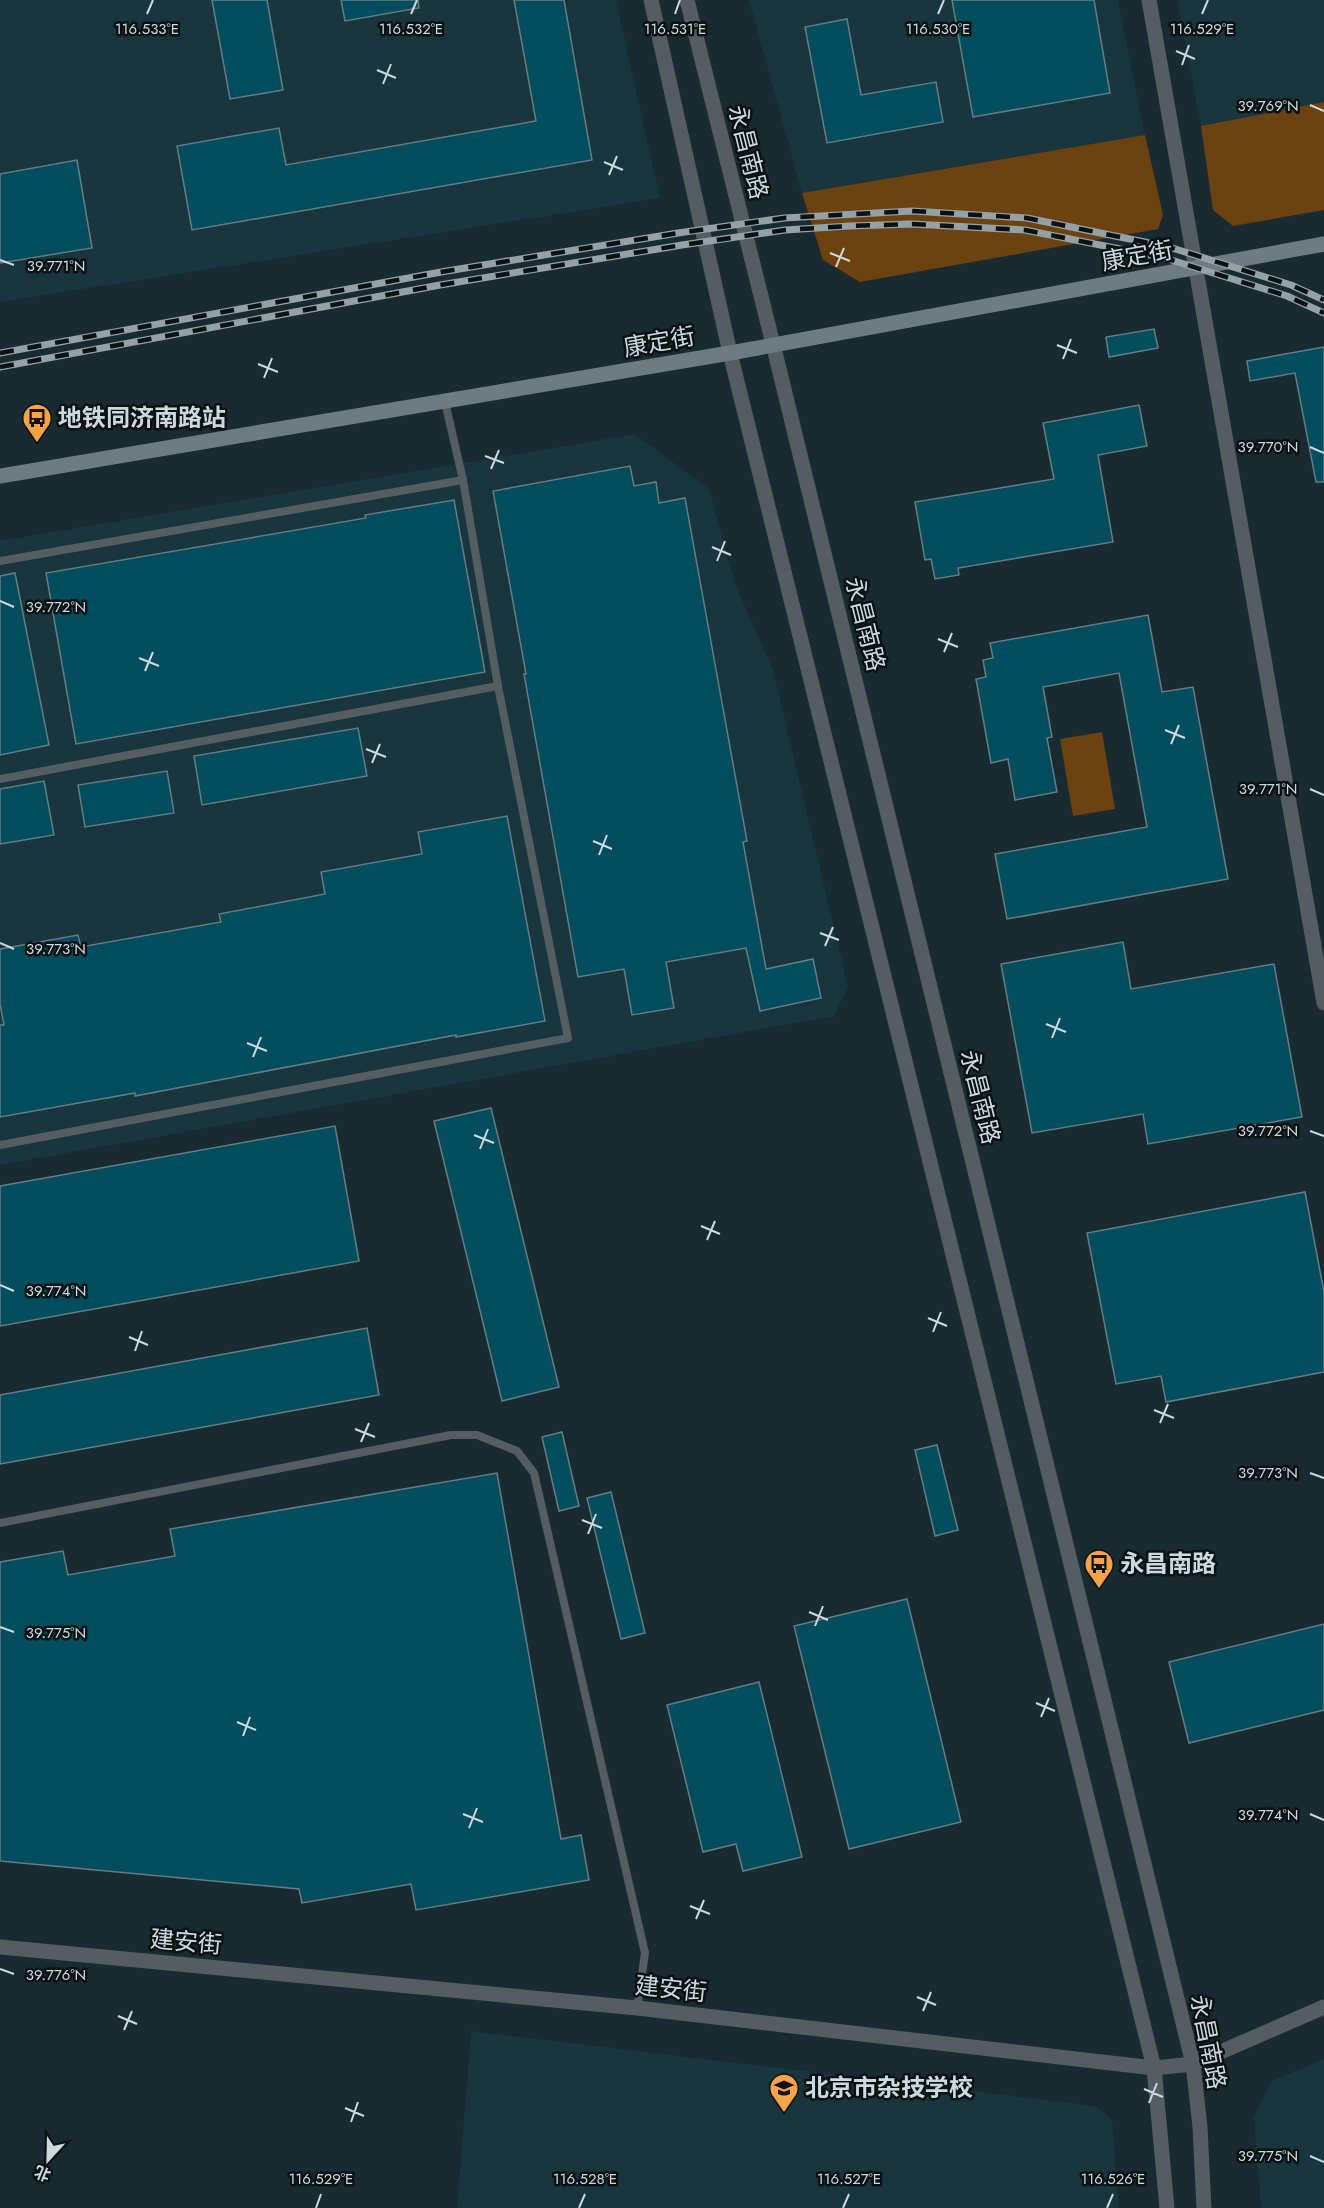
<svg xmlns="http://www.w3.org/2000/svg" width="1324" height="2208" viewBox="0 0 1324 2208" font-family="Jost,'Noto Sans SC',sans-serif">
<style>
.built{fill:#19353d}
.green{fill:#6d4211}
.building{fill:#024e5e;stroke:#677c82;stroke-width:1.5}
.lines{fill:none;stroke-linecap:round;stroke-linejoin:round}
.service{stroke:#555d60;stroke-width:8}
.minor{stroke:#555d60;stroke-width:15}
.tertiary{stroke:#555d60;stroke-width:15}
.secondary{stroke:#6d7c80;stroke-width:15}
.rail-casing{stroke:#94a1a6;stroke-width:7}
.rail{stroke:#0a1214;stroke-width:4.5;stroke-dasharray:14;stroke-linecap:butt}
.ticks{fill:none;stroke:#ced9dd;stroke-width:2}
.labels{text-anchor:middle;stroke-width:5;stroke-linejoin:round;paint-order:stroke}
.street-label{font-size:24px;fill:#ced9dd;stroke:#0a1214}
.poi-label{font-size:24px;font-weight:bold;fill:#ced9dd;stroke:#0a1214;text-anchor:start}
.ticks-label{font-size:15px;text-anchor:middle;fill:#ced9dd;stroke:#0a1214;stroke-width:5;stroke-linejoin:round;paint-order:stroke}
</style>
<rect width="100%" height="100%" fill="#182b30"/>
<!-- built -->
<g class="built">
<path d="M0,0H616L660,198L0,302Z"/>
<path d="M749,0H1118L1145,135L802,193Z"/>
<path d="M1177,0H1324V102L1201,126Z"/>
<path d="M635,434L709,489L735,584L773,670L848,987L834,1016L0,1165V541Z"/>
<path d="M471,2031L1096,2106L1112,2120L1119,2208H457Z"/>
<path d="M1324,2059V2208H1261L1254,2117L1272,2081Z"/>
</g>
<!-- green -->
<g class="green">
<path d="M1324,102V210L1233,226L1213,210L1201,126Z"/>
<path d="M1145,135L1163,215L1158,229L860,282L823,260L802,193Z"/>
<path d="M1102,732L1115,809L1073,816L1060,739Z"/>
</g>
<!-- building -->
<g class="building">
<path d="M212,0H267L283,90L230,99Z"/>
<path d="M341,0H418L419,8L345,21Z"/>
<path d="M514,0H564L592,160L192,230L177,146L279,128L286,165L536,121Z"/>
<path d="M952,0H1094L1110,93L973,117Z"/>
<path d="M847,19L861,95L936,82L943,122L827,143L805,27Z"/>
<path d="M77,160L92,248L0,263V174Z"/>
<path d="M1154,329L1158,348L1109,357L1106,337Z"/>
<path d="M1324,347V482H1316L1295,373L1250,381L1247,361Z"/>
<path d="M1139,405L1147,446L1098,455L1113,542L958,568L959,575L935,579L931,559L925,560L915,502L1054,479L1043,423Z"/>
<path d="M630,466L634,486L656,482L659,503L685,498L747,841L743,842L766,969L813,959L821,998L760,1011L746,948L666,962L674,1008L632,1015L624,969L578,977L524,674H526L493,491Z"/>
<path d="M454,500L485,672L76,744L46,573L366,518L365,515Z"/>
<path d="M15,573L49,745L0,755V576Z"/>
<path d="M1148,615L1162,692L1193,687L1228,879L1007,919L995,854L1147,827L1119,673L1043,687L1052,737L1047,738L1057,792L1015,800L1008,759L991,763L976,679L986,677L983,660L993,658L990,643Z"/>
<path d="M358,728L367,776L202,805L194,756Z"/>
<path d="M167,771L174,813L85,827L78,785Z"/>
<path d="M44,781L54,835L0,844V789Z"/>
<path d="M507,816L545,1021L456,1037V1035L135,1096V1093L0,1117V1025H4L0,1004V949L78,935L81,947L221,922L219,914L325,894L321,872L422,854L418,832Z"/>
<path d="M1123,942L1131,989L1274,964L1302,1117L1148,1144L1143,1114L1032,1133L1001,964Z"/>
<path d="M491,1108L559,1387L502,1401L434,1121Z"/>
<path d="M335,1126L359,1261L0,1326V1186Z"/>
<path d="M1305,1192L1324,1292V1372L1166,1402L1161,1376L1116,1384L1087,1233Z"/>
<path d="M367,1328L379,1395L0,1464V1395Z"/>
<path d="M562,1432L579,1506L559,1511L542,1437Z"/>
<path d="M937,1445L958,1530L935,1536L915,1450Z"/>
<path d="M497,1473L561,1839L581,1835L589,1880L416,1910L411,1884L302,1903L299,1889L0,1861V1562L63,1551L68,1575L175,1556L170,1529Z"/>
<path d="M611,1492L645,1633L621,1639L587,1498Z"/>
<path d="M907,1599L961,1822L849,1849L794,1626Z"/>
<path d="M1324,1624V1710L1189,1743L1169,1662Z"/>
<path d="M759,1682L802,1857L743,1871L736,1844L703,1852L667,1705Z"/>
</g>
<g class="lines">
<!-- service -->
<g class="service">
<path d="M0,561L463,480"/>
<path d="M0,779L498,686L463,480L445,402"/>
<path d="M0,1145L568,1038L498,686"/>
<path d="M0,1523L451,1435H477L517,1451L534,1473L645,1953L637,2008"/>
</g>
<!-- minor -->
<path class="minor" d="M1149,0L1324,1003"/>
<!-- tertiary -->
<g class="tertiary">
<path d="M651,0L730,353L1154,2068L1167,2208"/>
<path d="M687,0L773,344L1193,2064L1200,2127L1204,2208"/>
<path d="M0,1947L637,2008L1154,2068L1193,2064L1324,2007"/>
</g>
<!-- secondary -->
<path class="secondary" d="M0,476L730,353L1324,244"/>
<!-- rail casing -->
<g class="rail-casing">
<g id="rail">
<path d="M0,353L441,272L678,233L784,218L912,211L1027,218L1169,247L1291,285L1324,300"/>
<path d="M0,367L440,285L682,245L785,230L849,226L912,224L1025,230L1165,258L1287,296L1324,313"/>
</g>
</g>
<!-- rail -->
<use href="#rail" class="rail"/>
</g>
<!-- ticks -->
<path class="ticks" d="M147,14L153,0M411,14L417,0M675,14L680,0M938,14L944,0M1202,14L1208,0M1176,51L1195,59M1182,65L1189,45M377,70L396,78M383,84L391,64M1310,105L1324,111M604,162L623,170M609,175L617,156M830,253L850,261M0,260L14,265M836,267L844,248M1057,345L1077,353M1063,359L1071,339M258,364L278,372M264,378L272,358M1310,447L1324,453M485,456L504,463M491,469L499,450M712,547L731,555M717,561L725,541M0,601L14,607M938,639L958,647M944,652L952,633M139,658L159,666M145,671L153,652M1165,730L1185,738M1171,744L1179,725M366,749L386,757M372,763L380,744M1310,789L1324,795M593,841L612,849M599,855L607,835M820,933L839,940M0,943L14,949M825,946L833,927M1046,1024L1066,1032M1052,1038L1060,1018M247,1043L267,1051M253,1057L261,1037M1310,1131L1324,1136M474,1135L494,1143M480,1149L488,1129M701,1226L720,1234M707,1240L715,1221M0,1285L14,1291M928,1318L947,1326M933,1332L941,1312M129,1337L148,1345M135,1351L142,1331M1154,1410L1174,1418M1160,1423L1168,1404M355,1429L375,1437M361,1442L369,1423M1310,1473L1324,1478M582,1520L602,1528M588,1534L596,1514M809,1612L828,1620M815,1626L823,1606M0,1627L14,1632M1036,1703L1055,1711M1041,1717L1049,1698M237,1722L256,1730M243,1736L250,1717M463,1814L483,1822M1310,1814L1324,1820M469,1828L477,1808M690,1906L710,1914M696,1919L704,1900M0,1969L14,1974M917,1997L936,2005M923,2011L931,1992M118,2016L137,2024M124,2030L132,2011M1144,2089L1163,2097M1149,2103L1157,2083M345,2108L364,2116M351,2122L358,2102M1310,2156L1324,2162M316,2208L321,2194M579,2208L585,2194M843,2208L849,2194M1107,2208L1113,2194"/>
<!-- icons -->
<defs>
<g id="bus-pin" transform="scale(1.5)"><path d="M0 17L-7.5 6A9.5 9.5 0 1 1 7.5 6Z" fill="#f6a247" stroke="#0a1214"/><path d="M-5-6H5V4H4V6H2V4H-2V6H-4V4H-5ZM-3.5-4V0h7V-4ZM-3.5 1.2v1.5H-2V1.2ZM2 1.2v1.5H3.5V1.2Z" fill="#111"/></g>
<g id="school-pin" transform="scale(1.5)"><path d="M0 17L-7.5 6A9.5 9.5 0 1 1 7.5 6Z" fill="#f6a247" stroke="#0a1214"/><path d="M0-5L7-2L0 1L-7-2ZM-4 1L0 2.5L4 1V4Q0 6-4 4Z" fill="#111"/></g>
</defs>
<g fill-rule="evenodd">
<use href="#bus-pin" x="37" y="418"/>
<use href="#bus-pin" x="1099" y="1564"/>
<use href="#school-pin" x="784" y="2088"/>
</g>
<g class="labels">
<!-- street labels -->
<g class="street-label">
<text transform="translate(748 152) rotate(76)" y="8">永昌南路</text>
<text transform="translate(1137 256) rotate(-10)" y="8">康定街</text>
<text transform="translate(659 342) rotate(-10)" y="8">康定街</text>
<text transform="translate(865 624) rotate(76)" y="8">永昌南路</text>
<text transform="translate(980 1097) rotate(76)" y="8">永昌南路</text>
<text transform="translate(186 1942) rotate(5)" y="8">建安街</text>
<text transform="translate(671 1989) rotate(6)" y="8">建安街</text>
<text transform="translate(1208 2042) rotate(79)" y="8">永昌南路</text>
</g>
<!-- poi labels -->
<g class="poi-label">
<text x="58" y="426">地铁同济南路站</text>
<text x="1120" y="1572">永昌南路</text>
<text x="805" y="2096">北京市杂技学校</text>
</g>
</g>
<g class="ticks-label">
<text x="147" y="34">116.533°E</text>
<text x="411" y="34">116.532°E</text>
<text x="938" y="34">116.530°E</text>
<text x="1202" y="34">116.529°E</text>
<text x="675" y="34">116.531°E</text>
<text x="1268" y="111">39.769°N</text>
<text x="56" y="271">39.771°N</text>
<text x="1268" y="452">39.770°N</text>
<text x="56" y="612">39.772°N</text>
<text x="1268" y="794">39.771°N</text>
<text x="56" y="954">39.773°N</text>
<text x="1268" y="1136">39.772°N</text>
<text x="56" y="1296">39.774°N</text>
<text x="1268" y="1478">39.773°N</text>
<text x="56" y="1638">39.775°N</text>
<text x="1268" y="1820">39.774°N</text>
<text x="56" y="1980">39.776°N</text>
<text x="1268" y="2161">39.775°N</text>
<text x="321" y="2184">116.529°E</text>
<text x="585" y="2184">116.528°E</text>
<text x="849" y="2184">116.527°E</text>
<text x="1113" y="2184">116.526°E</text>
</g>
<!-- north arrow -->
<g transform="translate(48 2160) rotate(202)" stroke="#0a1214" stroke-width="4.5" paint-order="stroke">
<path d="M0-4.5L10 22L0 15L-10 22Z" fill="#ced9dd"/>
<text y="-9" font-size="16" font-weight="bold" text-anchor="middle" fill="#ced9dd">北</text>
</g>
</svg>
